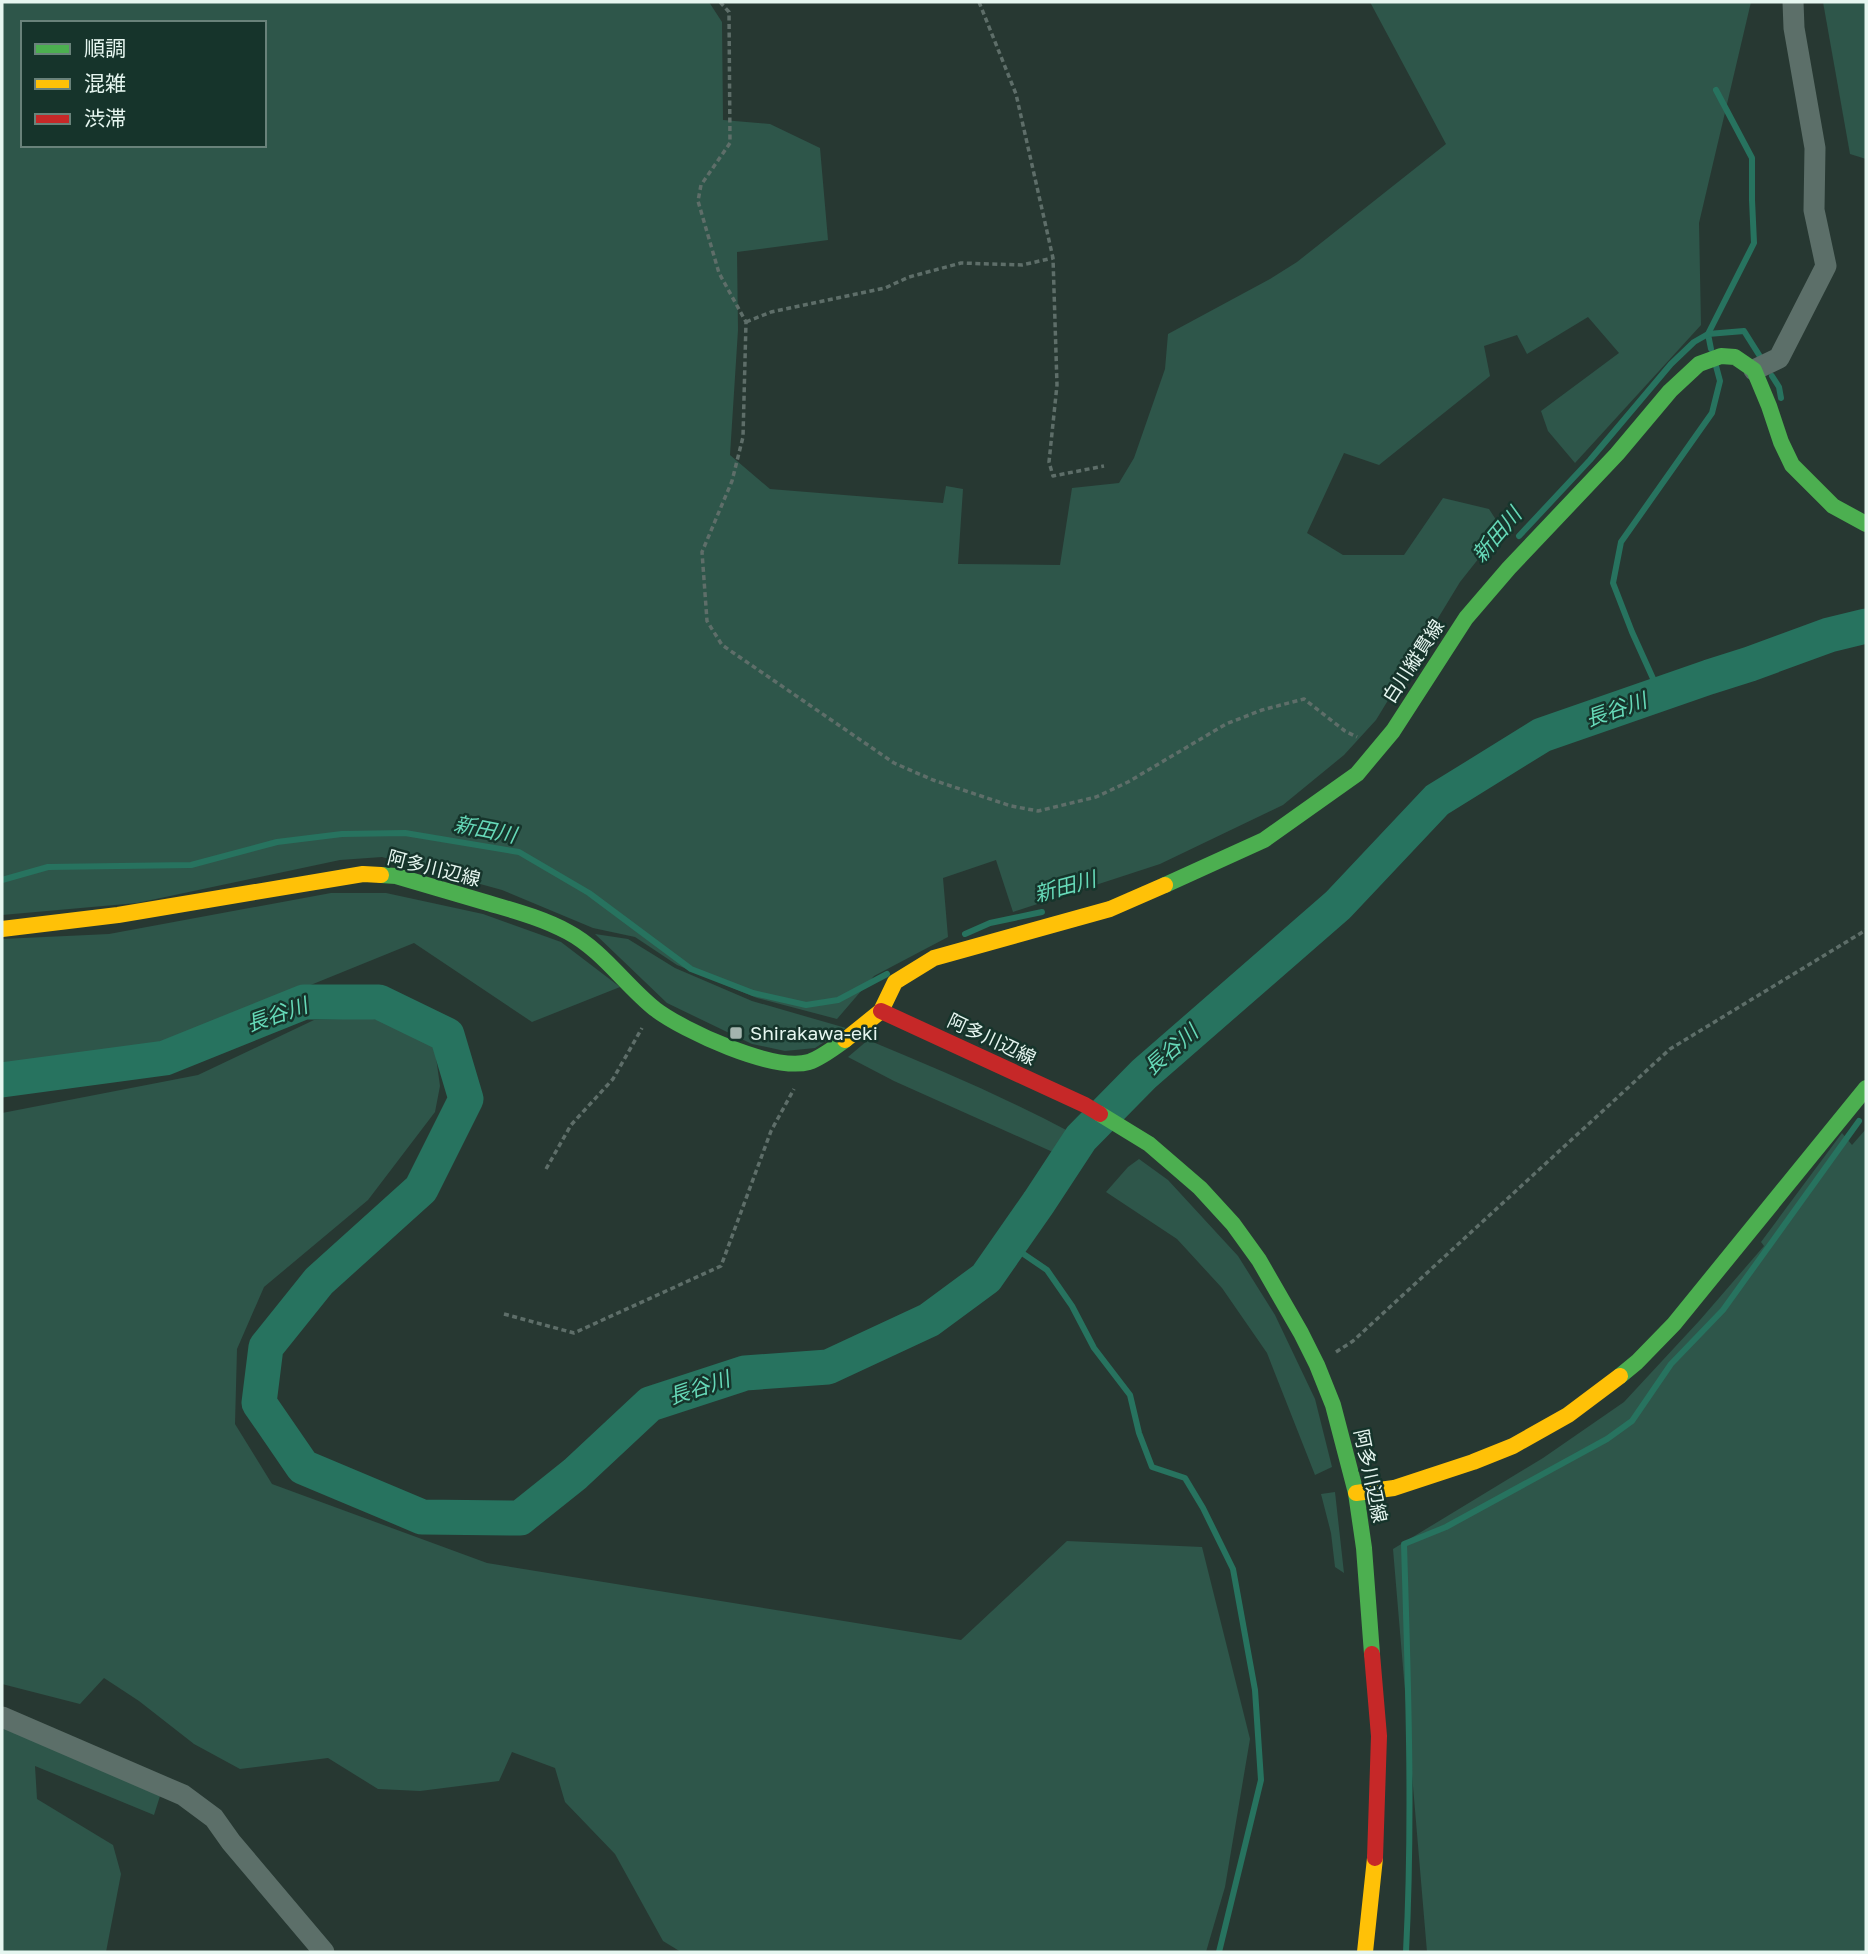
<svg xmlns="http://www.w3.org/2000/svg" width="1868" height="1954" viewBox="0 0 1868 1954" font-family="'Golos Text','Noto Sans JP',sans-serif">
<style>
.green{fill:#2e564a;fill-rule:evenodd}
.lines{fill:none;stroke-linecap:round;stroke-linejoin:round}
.stream{stroke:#27735f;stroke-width:6}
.river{stroke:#27735f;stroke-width:35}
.path{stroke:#5e6e69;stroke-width:3.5;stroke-dasharray:5 3.5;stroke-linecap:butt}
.street{stroke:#5c6f69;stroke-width:21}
.fast{stroke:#4caf50;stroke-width:16}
.slow{stroke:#ffc107;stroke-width:16}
.jam{stroke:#c62828;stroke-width:16}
.poi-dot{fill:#a3b4ae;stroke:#16342b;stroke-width:2.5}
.labels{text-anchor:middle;stroke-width:5;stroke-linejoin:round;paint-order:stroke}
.street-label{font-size:19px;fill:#e6f6f0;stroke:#16342b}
.poi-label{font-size:19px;fill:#e6f6f0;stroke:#16342b;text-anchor:start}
.water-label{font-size:21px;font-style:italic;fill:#66d9b8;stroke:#16342b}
</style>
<rect width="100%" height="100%" fill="#273832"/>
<!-- green -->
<g class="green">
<path d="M2,2H709L722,22L723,120L770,124L820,148L828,240L737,252L738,330L730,455L770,489L943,503L946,486L963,489L958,564L1060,565L1072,488L1119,483L1134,458L1165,369L1168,334L1270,279L1297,262L1446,144L1370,2H1751L1699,223L1701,325L1575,463L1548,431L1541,411L1619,353L1588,317L1527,354L1517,335L1484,346L1490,376L1379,465L1344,453L1307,533L1343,555H1404L1443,498L1489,509L1502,529L1460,582L1376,720L1344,755L1283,805L1160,864L1013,912L996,860L943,878L948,937L874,976L837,1019L757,998L677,965L635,937L593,928L502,890L382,857L340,860L137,903L2,915ZM23,23H264V145H23Z"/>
<path d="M1823,2H1866V159L1850,154Z"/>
<path d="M331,893H386L483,914L561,942L620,987L532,1022L414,943L175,1040L82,1057L2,1067V939L109,934Z"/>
<path d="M595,934L628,939L675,968L752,1001L846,1028L815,1048L785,1051L752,1044L667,1003Z"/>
<path d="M370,1018L408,1028L434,1043L440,1086L435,1112L368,1200L264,1287L237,1349L235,1424L272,1484L487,1563L961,1640L1067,1541L1202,1547L1250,1739L1225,1887L1206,1952H681L663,1941L615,1854L565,1802L555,1768L512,1752L499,1781L420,1791L378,1789L328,1758L240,1769L194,1744L139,1701L104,1678L80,1704L2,1684V1113L198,1075L314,1020Z"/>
<path d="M868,1040C936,1068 1004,1097 1070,1132L1055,1153L894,1081L848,1057Z"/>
<path d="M1866,1129V1952H1427L1393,1549L1543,1458L1624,1402L1700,1320L1764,1246L1761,1242L1842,1133L1852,1145Z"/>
<path d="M1139,1159L1168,1180L1238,1256L1275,1315L1315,1399L1332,1467L1315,1475L1267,1353L1222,1288L1177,1239L1106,1192L1128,1167Z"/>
<path d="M1335,1492L1344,1573L1335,1567L1331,1533L1321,1494Z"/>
<path d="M2,1725L160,1796L154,1815L35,1766L37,1799L113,1845L121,1874L106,1952H2Z"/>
</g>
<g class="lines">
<!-- stream -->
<g class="stream">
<path d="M1711,349L1708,334L1754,243L1752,200V158L1716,90"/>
<path d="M1772,376L1779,387L1781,398"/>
<path d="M1519,536L1590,460L1671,364L1694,342L1708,334L1744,331L1761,358"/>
<path d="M1660,694L1632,632L1613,583L1621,542L1712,413L1720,381L1716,366"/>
<path d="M2,880L48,867L191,865L277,842L342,834L405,833L519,852L589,893L691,969L753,993L806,1005L838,1000L887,974"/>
<path d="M965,934L990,923L1042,912"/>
<path d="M1009,1244L1047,1270L1072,1306L1094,1348L1130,1395L1139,1433L1152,1467L1185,1478L1203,1508L1233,1569L1255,1690L1261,1780L1219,1952"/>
<path d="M1406,1952C1413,1816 1408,1680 1404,1544L1446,1527L1607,1439L1632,1421L1671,1364L1723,1310L1859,1121"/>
</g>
<!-- river -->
<path class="river" d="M2,1080L165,1058L304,1002H379L447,1035L466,1099L421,1189L319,1281L266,1347L259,1403L303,1467L422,1517L520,1518L575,1474L650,1404L745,1373L828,1367L929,1320L986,1278L1039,1202L1081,1138L1144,1074L1338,905L1437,800L1542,735L1709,677L1750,664L1829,635L1866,626"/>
<!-- path -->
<g class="path">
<path d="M720,2L729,12L730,143L701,185L698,201L719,273L746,322L743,437L732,481L702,552L707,621L722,645L894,763L933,780L1011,806L1038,811L1096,797L1128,782L1226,724L1262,710L1304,699L1345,731L1357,737"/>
<path d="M979,2L1016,94L1053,258L1057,385L1049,462L1053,476L1104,466"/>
<path d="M746,322L771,312L885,288L909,277L961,263L1022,265L1053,258"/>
<path d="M546,1169L571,1125L613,1079L642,1028"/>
<path d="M504,1314L574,1333L721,1266L771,1131L794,1089"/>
<path d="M1336,1352L1353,1341L1670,1049L1866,930"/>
</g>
<!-- street -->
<g class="street">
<path d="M1754,370L1779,358L1826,266L1814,210L1815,148L1794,28L1793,2"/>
<path d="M2,1717L183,1795L214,1818L231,1842L324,1952"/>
</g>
<!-- fast -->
<g class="fast">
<path d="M381,875L396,876C427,885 457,894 488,903C515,911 542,918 568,932C602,950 625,985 655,1009C684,1031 773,1072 809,1062C821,1058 834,1048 845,1040"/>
<path d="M1165,885L1264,840L1357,774L1393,731L1466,618L1509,568L1617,454L1670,391L1699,364L1721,356L1735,357L1754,370L1769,406L1781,442L1792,465L1833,506L1866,524"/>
<path d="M1100,1114L1149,1144L1200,1188L1233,1224L1259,1260L1301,1333L1317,1365L1333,1405L1356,1493L1364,1548L1372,1654"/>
<path d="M1620,1376L1637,1362L1674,1324L1866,1088"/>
</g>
<!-- slow -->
<g class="slow">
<path d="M2,929L118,915L363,874L381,875"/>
<path d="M845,1040L881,1011L895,982L934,958L1110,909L1165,885"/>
<path d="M1356,1493L1394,1488L1473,1462L1513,1446L1568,1415L1620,1376"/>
<path d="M1365,1952L1375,1858"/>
</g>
<!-- jam -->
<g class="jam">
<path d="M881,1011L1085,1105L1100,1114"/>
<path d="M1372,1654L1379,1736L1375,1858"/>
</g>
</g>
<!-- markers -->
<rect class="poi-dot" x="729" y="1026" width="14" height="14" rx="3.5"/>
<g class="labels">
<!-- street labels -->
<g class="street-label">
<text transform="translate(1413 661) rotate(-57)" y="7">白川縦貫線</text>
<text transform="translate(434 868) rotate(14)" y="7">阿多川辺線</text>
<text transform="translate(992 1039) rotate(25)" y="7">阿多川辺線</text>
<text transform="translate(1371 1476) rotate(78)" y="7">阿多川辺線</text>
</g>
<!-- poi labels -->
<g class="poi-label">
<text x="750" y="1040">Shirakawa-eki</text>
</g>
<!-- water labels -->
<g class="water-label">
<text transform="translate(1497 535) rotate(-50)" y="7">新田川</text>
<text transform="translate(1616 710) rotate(-19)" y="7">長谷川</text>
<text transform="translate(485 830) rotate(11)" y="7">新田川</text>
<text transform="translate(1065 887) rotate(-15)" y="7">新田川</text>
<text transform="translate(277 1015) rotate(-19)" y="7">長谷川</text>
<text transform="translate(1171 1050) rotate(-41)" y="7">長谷川</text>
<text transform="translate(699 1388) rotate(-18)" y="7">長谷川</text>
</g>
</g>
<!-- border -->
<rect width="1868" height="1954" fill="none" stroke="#e6f6f0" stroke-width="7"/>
<!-- legend -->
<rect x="21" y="21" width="245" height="126" fill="#16342b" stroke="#69827a" stroke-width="2"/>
<rect x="35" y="44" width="35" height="10" fill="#4caf50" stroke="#69827a" stroke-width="2"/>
<text x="84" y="56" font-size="21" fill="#e6f6f0">順調</text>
<rect x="35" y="79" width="35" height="10" fill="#ffc107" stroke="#69827a" stroke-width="2"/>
<text x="84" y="91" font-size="21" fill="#e6f6f0">混雑</text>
<rect x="35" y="114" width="35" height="10" fill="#c62828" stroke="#69827a" stroke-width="2"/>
<text x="84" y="126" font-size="21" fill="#e6f6f0">渋滞</text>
</svg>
